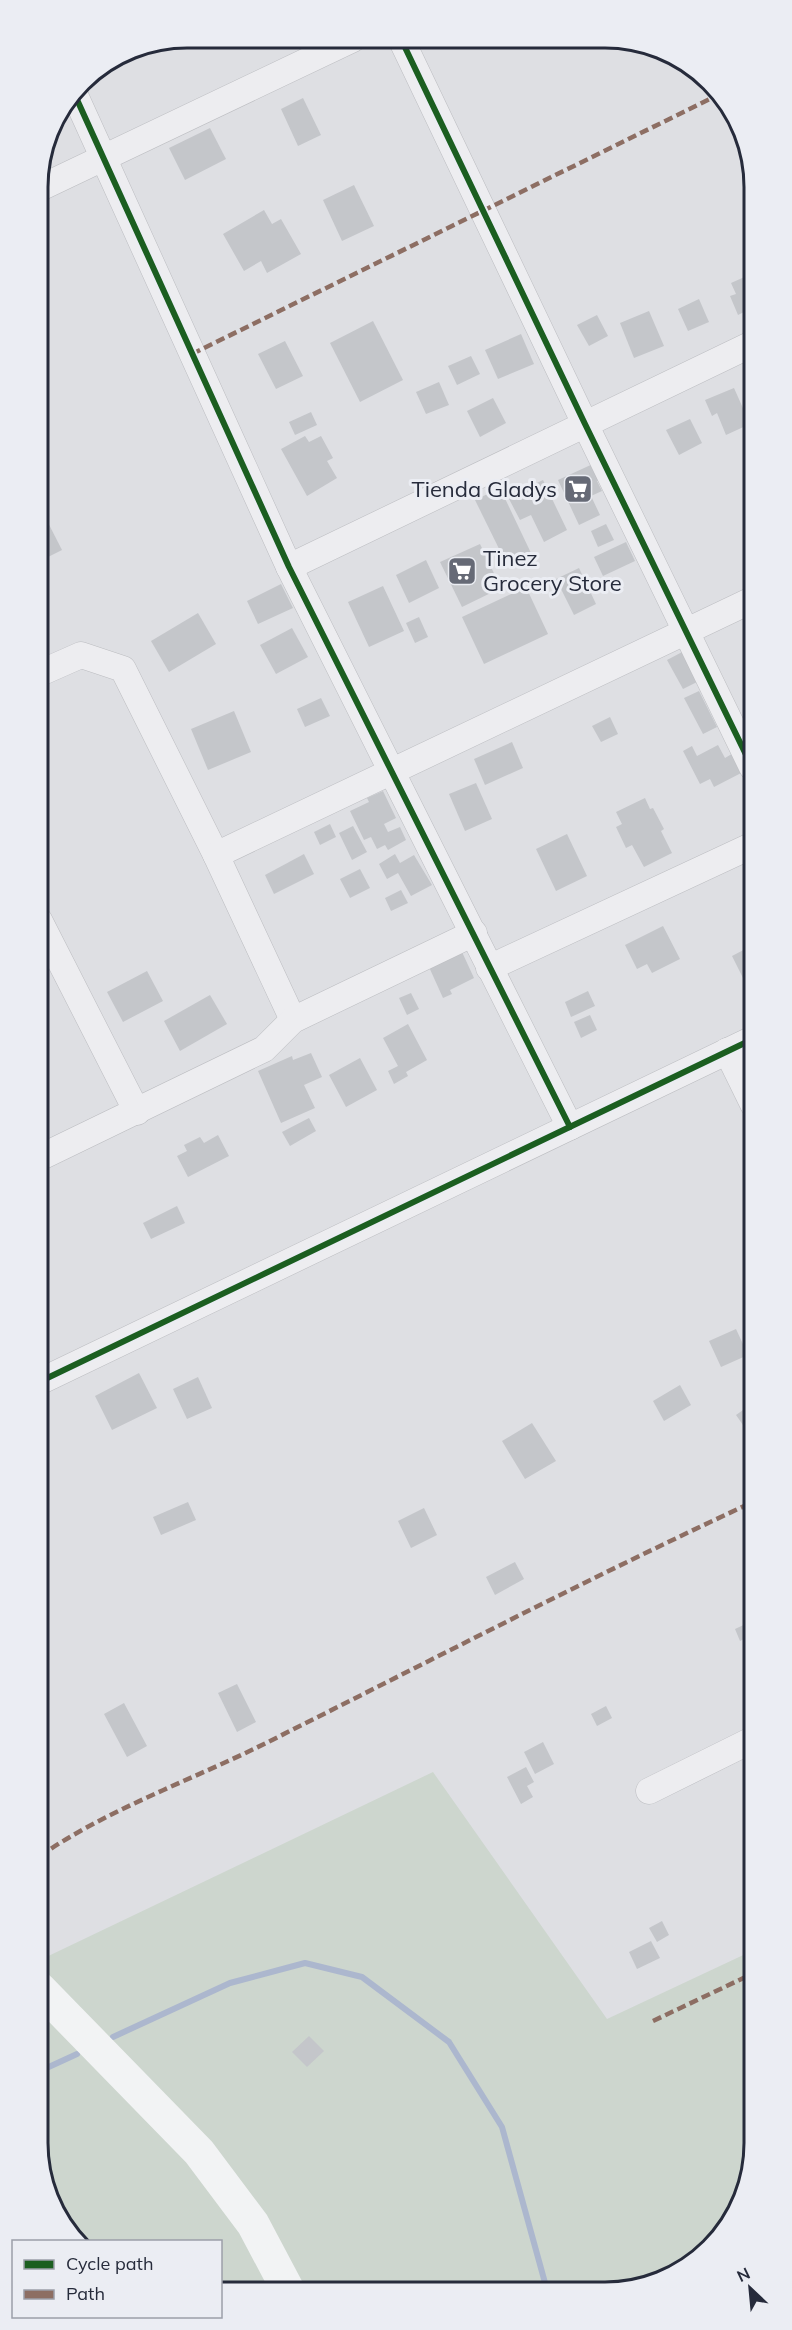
<svg xmlns="http://www.w3.org/2000/svg" width="792" height="2330" viewBox="0 0 792 2330" font-family="Mulish,sans-serif">
<style>
.green{fill:#cdd6ce}
.lines{fill:none;stroke-linecap:round;stroke-linejoin:round}
.stream{stroke:#acb7ce;stroke-width:6}
.building{fill:#c4c6ca}
.street-casing{stroke:#bcbdc1;stroke-width:27}
.street{stroke:#ededf0;stroke-width:26}
.secondary{stroke:#f2f3f4;stroke-width:33}
.quiet{stroke:#8d6e63;stroke-width:4.5;stroke-dasharray:9 4.5;stroke-linecap:butt}
.cycleway-casing{stroke:#ebedf3;stroke-width:10}
.cycleway{stroke:#1b5e20;stroke-width:6}
.labels{text-anchor:middle;stroke-width:6;stroke-linejoin:round;paint-order:stroke}
.poi-label{font-size:22px;fill:#262b3b;stroke:#ebedf3;text-anchor:end}
.rim{fill:none;stroke:#262b3b;stroke-width:3}
</style>
<rect width="100%" height="100%" fill="#dedfe3"/>
<!-- green -->
<path class="green" d="M433,1772L607,2019L754,1950V2152L743,2200L718,2241L679,2273L634,2290H221L220,2242L77,2241L40,2172V1960Z"/>
<g class="lines">
<!-- stream -->
<g class="stream">
<path d="M113,2037L230,1983L305,1963L362,1977L449,2042L502,2127L547,2290"/>
<path d="M40,2071L77,2054"/>
</g>
</g>
<!-- building -->
<g class="building">
<path d="M303,98L321,135L298,146L281,109Z"/>
<path d="M210,128L226,159L185,180L169,148Z"/>
<path d="M354,185L374,226L342,241L323,200Z"/>
<path d="M264,210L272,224L281,219L301,254L267,273L261,261L244,271L223,234Z"/>
<path d="M749,275L752,282V308L738,315L730,296L736,294L731,283Z"/>
<path d="M699,299L709,322L688,331L678,309Z"/>
<path d="M649,311L664,346L634,358L620,323Z"/>
<path d="M597,315L608,336L589,346L577,325Z"/>
<path d="M373,321L403,380L360,402L330,343Z"/>
<path d="M521,334L534,364L498,379L485,350Z"/>
<path d="M285,341L303,376L276,389L258,354Z"/>
<path d="M38,350L44,362L38,365Z"/>
<path d="M471,356L480,374L457,385L448,366Z"/>
<path d="M439,382L449,405L426,414L416,392Z"/>
<path d="M734,388L750,424L726,435L717,413L712,416L705,400Z"/>
<path d="M493,398L506,423L480,437L467,411Z"/>
<path d="M311,412L317,425L295,435L289,422Z"/>
<path d="M690,419L702,443L679,455L666,430Z"/>
<path d="M305,436L309,442L321,436L333,458L327,461L337,478L307,496L281,449Z"/>
<path d="M595,463L602,479L597,481L602,491L591,496L600,515L579,525L558,480Z"/>
<path d="M543,480L567,530L544,542L531,515L520,520L508,497Z"/>
<path d="M500,488L531,553L507,565L475,500Z"/>
<path d="M38,503L62,550L38,562Z"/>
<path d="M606,524L614,540L598,547L591,531Z"/>
<path d="M626,542L635,561L603,576L594,557Z"/>
<path d="M480,544L501,588L462,607L440,562Z"/>
<path d="M426,560L439,588L409,603L396,575Z"/>
<path d="M579,568L596,604L574,615L556,579Z"/>
<path d="M281,584L293,608L258,624L247,601Z"/>
<path d="M383,586L404,631L369,647L348,602Z"/>
<path d="M526,587L548,634L484,664L462,617Z"/>
<path d="M198,613L216,644L169,672L151,641Z"/>
<path d="M419,617L428,637L415,643L406,623Z"/>
<path d="M292,628L308,657L276,674L260,645Z"/>
<path d="M686,650L701,680L683,689L667,660Z"/>
<path d="M699,691L717,727L703,734L684,698Z"/>
<path d="M321,698L330,716L305,727L297,709Z"/>
<path d="M234,711L251,752L208,770L191,729Z"/>
<path d="M610,717L618,734L601,742L592,726Z"/>
<path d="M512,742L523,768L485,785L474,759Z"/>
<path d="M718,745L725,758L735,752L745,771L714,787L710,779L700,784L683,751L692,746L697,756Z"/>
<path d="M476,783L492,819L465,831L449,794Z"/>
<path d="M383,791L396,818L384,824L388,832L400,827L406,840L388,850L385,845L377,849L371,837L364,840L350,811L369,802L367,798Z"/>
<path d="M645,798L650,809L653,808L664,829L661,831L672,853L644,867L632,845L626,848L616,827L622,824L616,812Z"/>
<path d="M330,824L336,837L320,845L314,832Z"/>
<path d="M353,826L367,852L352,860L339,833Z"/>
<path d="M567,834L587,876L556,891L536,849Z"/>
<path d="M304,854L314,874L274,894L265,875Z"/>
<path d="M395,854L400,863L414,855L432,885L411,896L398,873L387,879L379,864Z"/>
<path d="M360,869L370,888L350,898L340,879Z"/>
<path d="M401,890L408,903L391,911L385,898Z"/>
<path d="M663,926L680,959L652,973L647,964L637,969L625,945Z"/>
<path d="M753,945V975L744,980L732,956Z"/>
<path d="M462,952L474,978L450,990L452,994L443,998L429,967Z"/>
<path d="M147,971L163,1001L123,1022L107,992Z"/>
<path d="M588,991L595,1006L571,1017L565,1002Z"/>
<path d="M411,993L419,1009L407,1015L399,998Z"/>
<path d="M210,995L227,1024L180,1051L164,1021Z"/>
<path d="M590,1015L597,1030L581,1038L574,1022Z"/>
<path d="M408,1024L427,1060L406,1072L408,1076L394,1084L388,1071L398,1066L383,1038Z"/>
<path d="M311,1053L322,1077L304,1085L315,1108L281,1123L258,1071L292,1056L293,1060Z"/>
<path d="M360,1058L377,1090L346,1107L329,1075Z"/>
<path d="M309,1118L316,1131L290,1146L282,1132Z"/>
<path d="M218,1135L229,1156L188,1177L177,1156L187,1151L184,1145L200,1137L204,1143Z"/>
<path d="M177,1206L185,1223L151,1239L143,1223Z"/>
<path d="M736,1329L748,1355L721,1367L709,1341Z"/>
<path d="M139,1373L157,1408L112,1430L95,1396Z"/>
<path d="M198,1377L212,1408L187,1419L173,1389Z"/>
<path d="M680,1385L691,1405L664,1421L653,1401Z"/>
<path d="M753,1403V1437L752,1438L736,1415Z"/>
<path d="M532,1423L556,1461L525,1479L502,1441Z"/>
<path d="M188,1502L196,1520L161,1535L153,1517Z"/>
<path d="M424,1508L437,1535L411,1548L398,1521Z"/>
<path d="M515,1562L524,1579L495,1595L486,1577Z"/>
<path d="M750,1622L754,1634L740,1641L735,1629Z"/>
<path d="M237,1684L256,1722L237,1732L218,1693Z"/>
<path d="M124,1703L147,1746L127,1757L104,1714Z"/>
<path d="M606,1706L612,1718L597,1726L591,1714Z"/>
<path d="M543,1742L554,1764L535,1774L524,1752Z"/>
<path d="M526,1767L534,1782L527,1786L533,1797L521,1804L507,1777Z"/>
<path d="M662,1921L669,1935L657,1942L649,1928Z"/>
<path d="M651,1941L660,1958L637,1969L629,1952Z"/>
<path d="M309,2036L324,2051L307,2067L292,2052Z"/>
</g>
<g class="lines">
<!-- street casing -->
<g class="street-casing">
<g id="street">
<path d="M401,39L585,424L752,767"/>
<path d="M74,93L289,567L570,1127"/>
<path d="M38,189L353,39"/>
<path d="M289,567L752,344"/>
<path d="M38,674L81,655L123,669L216,855L293,1020"/>
<path d="M216,855L752,600"/>
<path d="M39,920L137,1112"/>
<path d="M489,968L753,845"/>
<path d="M727,1051L753,1104"/>
<path d="M39,1158L264,1049L293,1020L474,933"/>
<path d="M39,1382L753,1039"/>
<path d="M649,1791L754,1739"/>
</g>
</g>
<!-- street -->
<use href="#street" class="street"/>
<!-- secondary -->
<path class="secondary" d="M40,1989L199,2152L253,2224L288,2290"/>
<!-- quiet -->
<g class="quiet">
<path d="M192,354L718,95"/>
<path d="M40,1856C108,1809 192,1780 266,1743C428,1662 589,1578 753,1502"/>
<path d="M653,2021L754,1973"/>
</g>
<!-- cycleway casing -->
<g class="cycleway-casing">
<g id="cycleway">
<path d="M401,39L585,424L752,767"/>
<path d="M74,93L289,567L570,1127"/>
<path d="M39,1382L753,1039"/>
</g>
</g>
<!-- cycleway -->
<use href="#cycleway" class="cycleway"/>
</g>
<!-- icons -->
<defs>
<g id="supermarket-square" transform="scale(1.5)"><rect x="-9" y="-9" width="18" height="18" rx="4" fill="#666a76" stroke="#ebedf3"/><path d="M-6-5.5h2.5l.6 2H6L4.5 2H-2.5L-4.4-4H-6ZM-1.5 3.2a1.3 1.3 0 1 0 .1 0ZM3 3.2a1.3 1.3 0 1 0 .1 0Z" fill="#fff"/></g>
</defs>
<g fill-rule="evenodd">
<use href="#supermarket-square" x="578" y="489"/>
<use href="#supermarket-square" x="462" y="571"/>
</g>
<g class="labels">
<!-- poi labels -->
<g class="poi-label">
<text x="557" y="497">Tienda Gladys</text>
<text x="483" y="566" text-anchor="start">Tinez<tspan x="483" dy="25">Grocery Store</tspan></text>
</g>
</g>
<!-- crop -->
<path d="M0 0H792V2330H0ZM187 48H605A139 139 0 0 1 744 187V2143A139 139 0 0 1 605 2282H187A139 139 0 0 1 48 2143V187A139 139 0 0 1 187 48Z" fill="#ebedf3" fill-rule="evenodd"/>
<path class="rim" d="M187 48H605A139 139 0 0 1 744 187V2143A139 139 0 0 1 605 2282H187A139 139 0 0 1 48 2143V187A139 139 0 0 1 187 48Z"/>
<!-- legend -->
<rect x="12" y="2240" width="210" height="78" fill="#ebedf3" stroke="#9c9fa9" stroke-width="1.5"/>
<rect x="24" y="2260" width="30" height="9" fill="#1b5e20" stroke="#9c9fa9" stroke-width="1.5"/>
<text x="66" y="2270" font-size="18" fill="#262b3b">Cycle path</text>
<rect x="24" y="2290" width="30" height="9" fill="#8d6e63" stroke="#9c9fa9" stroke-width="1.5"/>
<text x="66" y="2300" font-size="18" fill="#262b3b">Path</text>
<!-- north arrow -->
<g transform="translate(750 2288) rotate(334)" stroke="#ebedf3" stroke-width="4.5" paint-order="stroke">
<path d="M0-4.5L10 22L0 15L-10 22Z" fill="#262b3b"/>
<text y="-9" font-size="16" font-weight="bold" text-anchor="middle" fill="#262b3b">N</text>
</g>
</svg>
